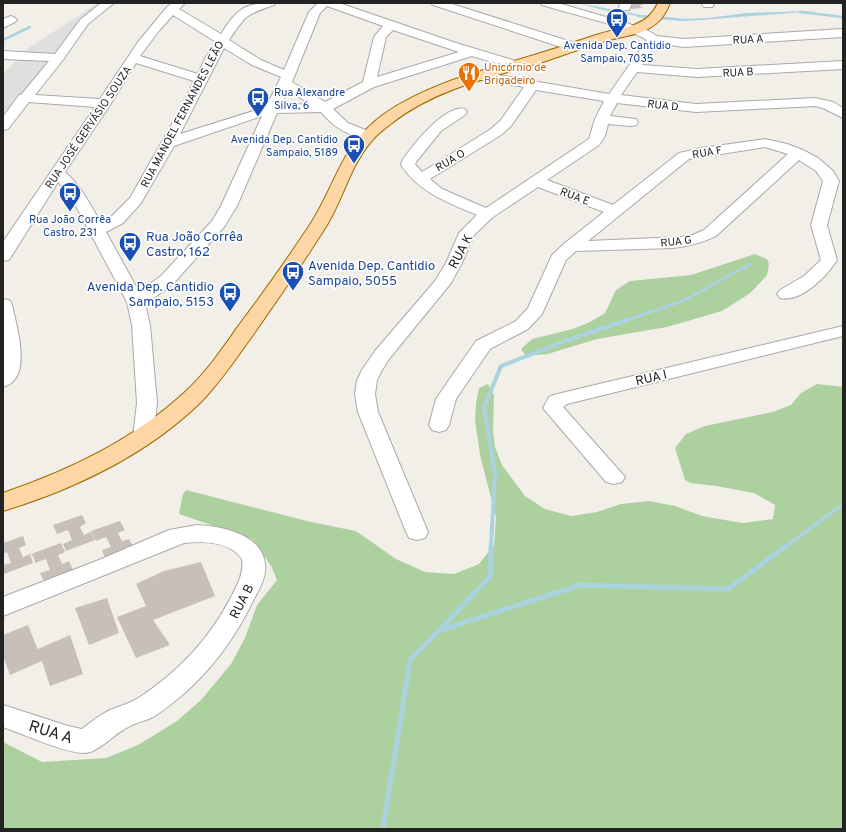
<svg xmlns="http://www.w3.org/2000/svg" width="846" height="832" viewBox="0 0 846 832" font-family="Overpass,sans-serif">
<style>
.residential{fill:#e0dfdf}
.forest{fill:#add19e}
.water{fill:#aad3df}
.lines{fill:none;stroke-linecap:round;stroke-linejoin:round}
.stream-far3{stroke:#aad3df;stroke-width:2.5}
.stream-far2{stroke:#aad3df;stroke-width:3}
.stream-far1{stroke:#aad3df;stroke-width:4}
.stream{stroke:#aad3df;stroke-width:5}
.building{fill:#c7bfb8}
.minor-casing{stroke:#a9a9a9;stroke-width:2}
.major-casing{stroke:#a06b00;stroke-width:2}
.minor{fill:#fff;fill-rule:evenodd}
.major{fill:#fcd6a4;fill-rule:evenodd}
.labels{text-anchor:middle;stroke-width:3.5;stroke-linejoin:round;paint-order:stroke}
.far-street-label{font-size:11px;fill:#222;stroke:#fff}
.far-transit-label{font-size:11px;fill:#164399;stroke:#fff}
.far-food-label{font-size:11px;fill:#c56008;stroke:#fff;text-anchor:start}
.transit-label{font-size:13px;fill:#164399;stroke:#fff;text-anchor:start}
.street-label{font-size:13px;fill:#222;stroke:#fff}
.near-street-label{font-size:16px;fill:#222;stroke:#fff}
</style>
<rect width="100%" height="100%" fill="#f2efe9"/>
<!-- residential -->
<path class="residential" d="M98,3H108L80,21L3,121V74L30,47Z"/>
<!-- forest -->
<g class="forest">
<path d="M755,254L767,259L769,264L767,275L759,284L749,294L722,311L667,327L597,339L548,354L526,356L521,349L532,339L573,329L590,322L605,313L616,290L630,281L691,275Z"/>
<path d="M488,384L494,395L493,431L495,447L502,465L525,496L545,509L571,516L597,512L621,504L649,501L675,506L702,516L742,523L773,519L775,505L754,493L716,486L690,483L685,480L675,448L686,434L705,426L773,412L791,405L801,393L817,384L843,387V829H3V742L42,762L106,758L138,745L177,721L201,700L231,664L245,638L257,605L277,580L271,566L252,539L179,514L183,494L186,490L311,522L356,531L396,559L425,572L454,574L479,564L494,545L496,517L480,455L475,420L476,404L479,388Z"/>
</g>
<!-- water -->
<path class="water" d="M578,3L641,15L681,19L708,18L747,13L818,11L687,21L638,16L603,10Z"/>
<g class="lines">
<!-- stream-far3 -->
<g class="stream-far3">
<path d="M800,12L843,17"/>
<path d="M638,16L685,20"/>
<path d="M3,40L30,27"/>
</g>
<!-- stream-far2 -->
<path class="stream-far2" d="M624,321L685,300L750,264"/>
<!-- stream-far1 -->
<g class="stream-far1">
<path d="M491,547L495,473L484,408L501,366L568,340L627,320"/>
<path d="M785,547L843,504"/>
</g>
<!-- stream -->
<g class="stream">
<path d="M438,631L580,585L728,589L786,546"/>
<path d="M383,829L410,660L490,577L491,546"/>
</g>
</g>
<!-- building -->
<g class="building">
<path d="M628,3H643V5H639L643,8L630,9Z"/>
<path d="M82,515L86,523L80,527L84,535L91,532L95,540L66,551L63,544L72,540L68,530L57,534L53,525Z"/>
<path d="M120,521L125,530L118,533L122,541L129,539L133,547L105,558L102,550L111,547L106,537L96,541L91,531Z"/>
<path d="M23,536L26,545L19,548L23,557L30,554L33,563L4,574L3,565L11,563L7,552L3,554V543Z"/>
<path d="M61,543L65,552L58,555L62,564L69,561L73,570L44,581L40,573L50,570L46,559L35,563L34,558L31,554Z"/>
<path d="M201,562L215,596L153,620L170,645L136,658L117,617L146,606L136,584L164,571Z"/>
<path d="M107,598L119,633L89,645L75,608Z"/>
<path d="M28,625L39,653L38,649L70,635L83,674L50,686L42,661L10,675L3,656V635Z"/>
</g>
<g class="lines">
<!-- minor casing -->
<g class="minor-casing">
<g id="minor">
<path d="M101,3H114L88,24L62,61L35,95L100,99L138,42L167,7L172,3H185L179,9L221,34C238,8 243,3 276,3L274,5C245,15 246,15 229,40L261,60L284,70L309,12L318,3H339L456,43L519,62L521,65L519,68L515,69L472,56L374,87L333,109L348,123L373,133L375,136L373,139L368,140C349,136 333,127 321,112L277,113L237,206L224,227L173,284L145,304L150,325L157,403L153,437L150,442L143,444L136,442L133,437L137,403L132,325L127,302L69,193L58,182L9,260L3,261V242L5,239L95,107L29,102L8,129L3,130V117L19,95H21L49,61L3,59V51L55,54L80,20ZM327,6L383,26L374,37L363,82L325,102L292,82L320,13ZM173,15L216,42L206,57L198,74L140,56L158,32ZM393,30L459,52L377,77L386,37ZM224,48L252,65L281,77L266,107L180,134ZM136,63L194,81L181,108L130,198L111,217L101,223C90,204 81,186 65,172L108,108ZM288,90L310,104L281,105ZM262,116L221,206L212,221L161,276L139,292L106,232L123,223L141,203L174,146Z"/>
<path d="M431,3H449L578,44L580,47L578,50H570L433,5Z"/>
<path d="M540,3H558L623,22L647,30L657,36L684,39L843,29V37L684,47L657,43L642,65L697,69L843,61V69L697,77L637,72L621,95L696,104L815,98L833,102L843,108V118L823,108L815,106L696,112L617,103L610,116L636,119L638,122L636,125L631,126L608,124L605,136L599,145L547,180L613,205L679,153L701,148L765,139L787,144L803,150L818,158L833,171L839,181L827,225L837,260C827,276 801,303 780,298L777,294L780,290L804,276L821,260L811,225L823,181L816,171L799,160L716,236C702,243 688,246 673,248L576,251L566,260L542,314L528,329L490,349L456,399L449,425L446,430L439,432L432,430L429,425L436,399L476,341L516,321L528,308L552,255L565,243L604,212L538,187L493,217L474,235L462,263L451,283L389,359L382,370L377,380L375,394L378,412L428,532L425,538L417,540L409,538L406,532L358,412L355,394L357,380L362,370L375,351L435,281L446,263L459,233L477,215C447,202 420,193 401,165L402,161C412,146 445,104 465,109L467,112L465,115L441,131L416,162L415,164L422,172L491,129L501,120L524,87L476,79L475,76L476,73L481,72L609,94L647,40C619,24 574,15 542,5ZM536,90L604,101L595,119L589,139L486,208L442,189L430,179L501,135L511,126ZM765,147L788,154L704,230L690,236L680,237L588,241L689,159Z"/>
<path d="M620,3H632L629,10H621L619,8Z"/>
<path d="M701,3H713L714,5L712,7H704Z"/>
<path d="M11,16L15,18L17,20L15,22L3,28V19Z"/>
<path d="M3,299L9,300L12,304C16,326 34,379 3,387Z"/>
<path d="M843,326V336L567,404L563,407L625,477L622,482L614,484L606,482L543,408L549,397L553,395Z"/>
<path d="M197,525C221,526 262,534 265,564C267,577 259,589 253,601C235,638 212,670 180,697C171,704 161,713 151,718C141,722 132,724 123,730C112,736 98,753 84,753C65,753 23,734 3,727V705L68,726L82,729C91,722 100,715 110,710C120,706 131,703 140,697C178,672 209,639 230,599C237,586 244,574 242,559C230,541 202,541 184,543L3,616V597L99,560L169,530Z"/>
</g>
</g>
<!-- major casing -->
<g class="major-casing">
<path id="major" d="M658,3H670C664,17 659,24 644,31C632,36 618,37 606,41C585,47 564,55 543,62C492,77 435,89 392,123C384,129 376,135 370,143C350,167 343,199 327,225C304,262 278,299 253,335C237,357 221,381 202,401C148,454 75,489 3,511V493C70,470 133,440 185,392C206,373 223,348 239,325C264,292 288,258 311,223C337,182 341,145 384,114C423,87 469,74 514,61C542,53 569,44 596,35C608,31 621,29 634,25C645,21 653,14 658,3Z"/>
</g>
<!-- minor -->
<use href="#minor" class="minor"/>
<!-- major -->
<use href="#major" class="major"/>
</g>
<!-- icons -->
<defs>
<g id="bus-pin" transform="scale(1.15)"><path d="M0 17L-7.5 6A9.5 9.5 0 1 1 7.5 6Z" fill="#1a4fb4" stroke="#fff"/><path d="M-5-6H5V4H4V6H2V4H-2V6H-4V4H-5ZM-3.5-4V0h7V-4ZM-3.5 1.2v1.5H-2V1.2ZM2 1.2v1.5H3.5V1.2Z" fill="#fff"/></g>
<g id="restaurant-pin" transform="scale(1.15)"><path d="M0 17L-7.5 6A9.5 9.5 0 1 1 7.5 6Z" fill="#e8710a" stroke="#fff"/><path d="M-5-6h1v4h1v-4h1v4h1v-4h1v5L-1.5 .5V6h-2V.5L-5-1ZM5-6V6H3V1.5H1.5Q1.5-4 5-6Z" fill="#fff"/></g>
</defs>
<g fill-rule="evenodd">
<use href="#bus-pin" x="617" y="19"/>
<use href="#restaurant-pin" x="469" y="73"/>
<use href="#bus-pin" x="258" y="98"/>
<use href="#bus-pin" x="354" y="145"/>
<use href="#bus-pin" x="70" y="193"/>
<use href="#bus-pin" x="130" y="243"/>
<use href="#bus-pin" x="293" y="272"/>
<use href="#bus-pin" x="230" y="293"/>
</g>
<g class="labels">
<!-- far-street labels -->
<g class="far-street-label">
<text transform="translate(748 39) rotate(-3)" y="4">RUA A</text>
<text transform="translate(738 72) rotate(-3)" y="4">RUA B</text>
<text transform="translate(663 105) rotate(6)" y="4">RUA D</text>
<text transform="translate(182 114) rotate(-62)" y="4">RUA MANOEL FERNANDES LEÃO</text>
<text transform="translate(88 127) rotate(-56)" y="4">RUA JOSÉ GERVÁSIO SOUZA</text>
<text transform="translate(707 152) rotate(-10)" y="4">RUA F</text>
<text transform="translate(450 160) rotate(-31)" y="4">RUA O</text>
<text transform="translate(575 196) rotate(21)" y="4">RUA E</text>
<text transform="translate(676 241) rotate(-6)" y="4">RUA G</text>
</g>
<!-- far-transit labels -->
<g class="far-transit-label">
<text x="617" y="49">Avenida Dep. Cantidio<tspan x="617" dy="13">Sampaio, 7035</tspan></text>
<text x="274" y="96" text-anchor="start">Rua Alexandre<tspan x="274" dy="13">Silva, 6</tspan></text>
<text x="338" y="143" text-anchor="end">Avenida Dep. Cantidio<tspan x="338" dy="13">Sampaio, 5189</tspan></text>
<text x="70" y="223">Rua João Corrêa<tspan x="70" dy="13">Castro, 231</tspan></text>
</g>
<!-- far-food labels -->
<g class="far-food-label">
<text x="484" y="71">Unicórnio de<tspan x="484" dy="13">Brigadeiro</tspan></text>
</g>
<!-- transit labels -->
<g class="transit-label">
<text x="146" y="241">Rua João Corrêa<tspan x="146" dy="15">Castro, 162</tspan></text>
<text x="308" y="270">Avenida Dep. Cantidio<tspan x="308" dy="15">Sampaio, 5055</tspan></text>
<text x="214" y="291" text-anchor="end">Avenida Dep. Cantidio<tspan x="214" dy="15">Sampaio, 5153</tspan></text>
</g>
<!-- street labels -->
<g class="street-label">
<text transform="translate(460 251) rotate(-62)" y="5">RUA K</text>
<text transform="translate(651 377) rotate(-13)" y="5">RUA I</text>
<text transform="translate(241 601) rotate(-63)" y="5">RUA B</text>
</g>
<!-- near-street labels -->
<g class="near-street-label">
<text transform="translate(51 731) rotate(17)" y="6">RUA A</text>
</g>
</g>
<!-- border -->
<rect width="846" height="832" fill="none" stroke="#222222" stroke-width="8"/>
</svg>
